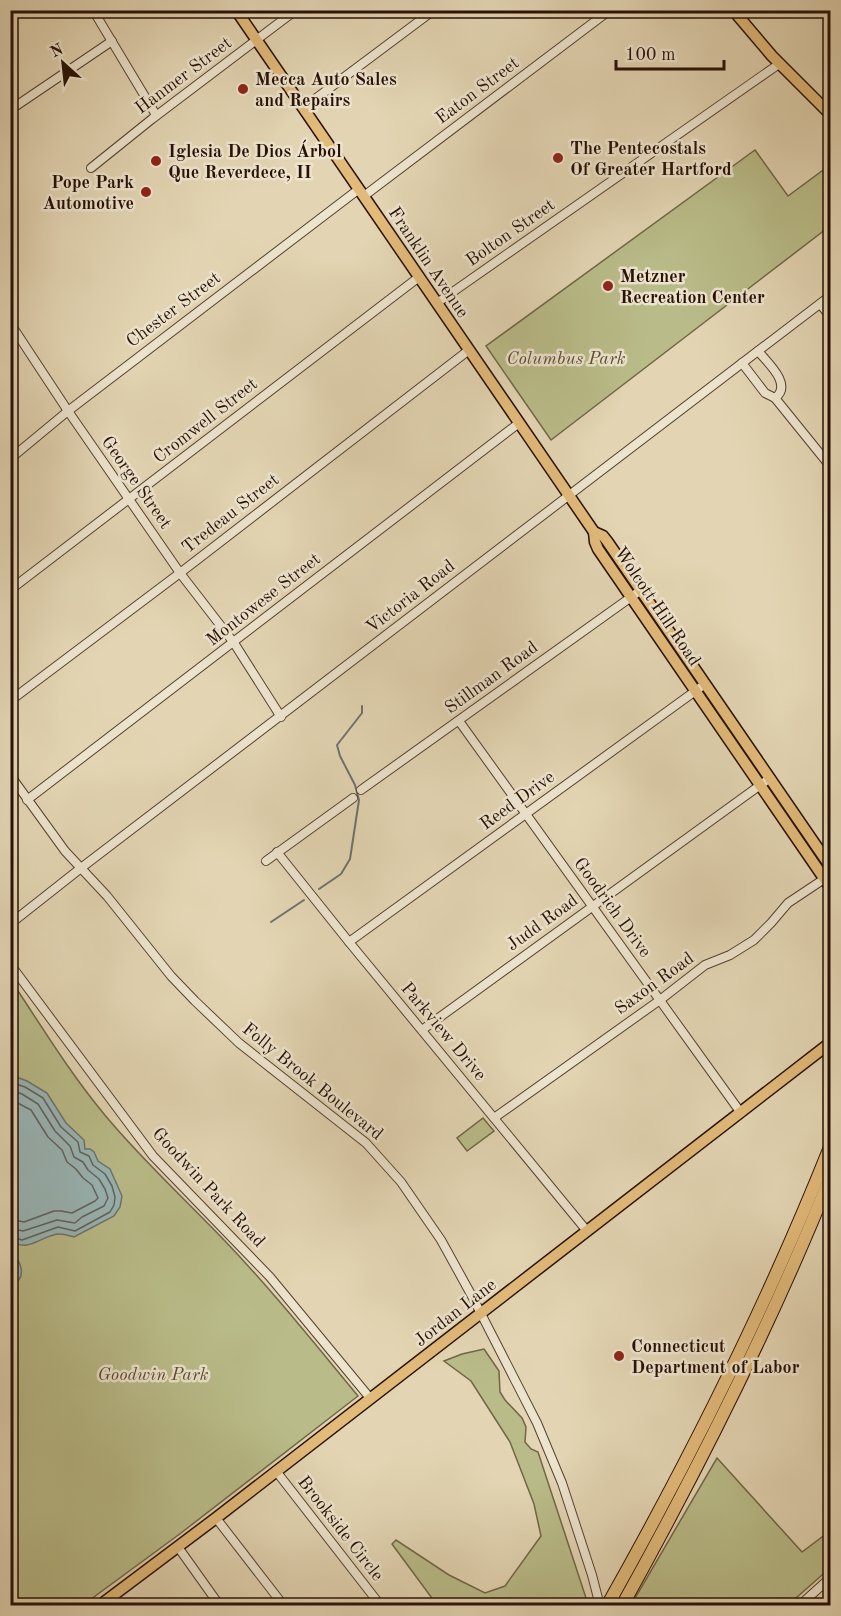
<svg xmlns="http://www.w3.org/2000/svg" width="841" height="1616" viewBox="0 0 841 1616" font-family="'Old Standard TT',serif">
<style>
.green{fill:#b9bc89;stroke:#706647;stroke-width:1.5}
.water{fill:#99b6b7;stroke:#6b7470;stroke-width:1.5}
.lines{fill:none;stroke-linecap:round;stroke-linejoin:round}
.shore{stroke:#60635e;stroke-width:1.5}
.stream{stroke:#6b7470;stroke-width:2}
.minor-casing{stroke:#564130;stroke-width:10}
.major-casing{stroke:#271005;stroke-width:13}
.highway-casing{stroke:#271005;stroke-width:14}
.minor{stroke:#ede4ce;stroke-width:8}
.major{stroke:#e2ba7a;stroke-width:10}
.highway{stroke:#e2ba7a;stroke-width:12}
.poi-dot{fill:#8f2418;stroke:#ede4ce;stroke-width:2}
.labels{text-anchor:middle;stroke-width:5;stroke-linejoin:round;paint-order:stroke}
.street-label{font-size:18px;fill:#271005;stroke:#ede4ce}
.poi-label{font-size:18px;font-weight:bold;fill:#271005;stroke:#ede4ce;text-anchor:start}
.park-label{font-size:18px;font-style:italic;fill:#5a4c33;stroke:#ede4ce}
</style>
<rect width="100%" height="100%" fill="#e3d5b3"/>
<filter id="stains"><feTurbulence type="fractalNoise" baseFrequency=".00333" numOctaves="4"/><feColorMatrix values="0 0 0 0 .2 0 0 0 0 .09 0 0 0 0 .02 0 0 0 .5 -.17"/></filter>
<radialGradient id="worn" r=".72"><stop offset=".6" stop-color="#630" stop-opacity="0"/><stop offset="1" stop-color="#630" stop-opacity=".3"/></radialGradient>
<!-- green -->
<g class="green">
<path d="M755,150L788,196L830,165V226L551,440L486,346Z"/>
<path d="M10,979C41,1025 69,1072 104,1114C141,1159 184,1198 224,1240C271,1289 314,1343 358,1396L181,1533L83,1605H11Z"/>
<path d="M483,1118L494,1131L467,1151L457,1138Z"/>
<path d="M484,1349L499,1371L500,1392L505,1400L522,1418L526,1427L525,1442L531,1449L538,1452L588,1604L587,1605H437L392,1544L396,1540L449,1575L485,1593L505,1586L541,1536L534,1504L510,1442L471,1381L444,1361L462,1354Z"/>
<path d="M717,1458L802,1552L830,1531V1568L788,1605H631Z"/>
</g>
<!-- water -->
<g class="water">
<path d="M11,1075L27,1081L47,1093L66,1123L84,1140L85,1149H90L94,1152L98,1161L110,1169L122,1196L120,1207L114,1216L74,1237C70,1236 65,1234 60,1234C44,1233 26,1256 11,1239Z"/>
<path d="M10,1247C19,1260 30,1277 11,1286Z"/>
</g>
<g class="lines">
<!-- shore -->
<g class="shore">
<path d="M10,1082L25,1087L43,1098L61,1127L78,1142L80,1152L89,1156L93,1165L105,1174L112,1186L115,1197L114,1205L110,1212L75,1231L58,1227L22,1240L10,1236"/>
<path d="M10,1090L22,1094L38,1104L55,1131L70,1146L74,1157L83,1162L88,1170L99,1179L105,1189L108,1198L104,1206L82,1217L75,1223L57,1220L23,1231L10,1228"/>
<path d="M10,1099L31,1110L48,1137L62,1150L67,1162L76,1169L83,1178L92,1185L98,1198L95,1201L72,1213L61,1211H54L24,1222L10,1219"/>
</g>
<!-- stream -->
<g class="stream">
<path d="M319,889L341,874L350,859L359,800L355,785L340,756L337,745L362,713V706"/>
<path d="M271,922L304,900"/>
</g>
<!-- minor casing -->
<g class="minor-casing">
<g id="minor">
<path d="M93,10L156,115"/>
<path d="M303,108L434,10"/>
<path d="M10,110L112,41"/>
<path d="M91,168L152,119L296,10"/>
<path d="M364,196L610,10"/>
<path d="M437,303L779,64"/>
<path d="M820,304L830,316"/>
<path d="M10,323L68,411L180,573L234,643L281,717"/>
<path d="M758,351C768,363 793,385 775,398"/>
<path d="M742,363L765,393L775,398L830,466"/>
<path d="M10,459L68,411L359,189"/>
<path d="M10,590L419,277"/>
<path d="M10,701L180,573L469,350"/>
<path d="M459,721L741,1113"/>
<path d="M10,775L65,851L107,896L171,976L195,1001L239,1043L366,1143L401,1182L441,1240L473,1298L537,1423L562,1483L592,1575L600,1606"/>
<path d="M361,790L641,590"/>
<path d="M27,800L519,423"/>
<path d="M277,852L349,942L587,1231"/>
<path d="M266,861L353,798"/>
<path d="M10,924L81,868L830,296"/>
<path d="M349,942L705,684"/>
<path d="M10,964L153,1156L270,1277L370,1398"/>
<path d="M422,1030L770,778"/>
<path d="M494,1118L660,1000L705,965L730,955L754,940L771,923L788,903L830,875"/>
<path d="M276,1471L381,1606"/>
<path d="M216,1518L284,1606"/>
<path d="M178,1547L220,1606"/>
<path d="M799,1606L830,1578"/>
</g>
</g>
<!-- major casing -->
<g class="major-casing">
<g id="major">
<path d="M236,10L594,532"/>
<path d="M733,10L772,56L830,114"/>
<path d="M594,532L595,542L598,549L830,887"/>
<path d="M594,532L603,536L607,541L830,866"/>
<path d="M99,1606L216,1518L830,1043"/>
</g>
</g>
<!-- highway casing -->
<g class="highway-casing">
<g id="highway">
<path d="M607,1606C691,1457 767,1305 830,1147"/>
<path d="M622,1606C699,1467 771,1325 830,1178"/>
</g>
</g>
<!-- minor -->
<use href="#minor" class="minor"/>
<!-- major -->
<use href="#major" class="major"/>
<!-- highway -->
<use href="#highway" class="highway"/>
</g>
<!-- markers -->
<g class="poi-dot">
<circle cx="243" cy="89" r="6"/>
<circle cx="558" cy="158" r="6"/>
<circle cx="156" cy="161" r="6"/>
<circle cx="146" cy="192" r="6"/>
<circle cx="608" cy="286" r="6"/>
<circle cx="619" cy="1356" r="6"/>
</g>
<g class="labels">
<!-- street labels -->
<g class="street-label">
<text transform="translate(183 75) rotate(-37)" y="6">Hanmer Street</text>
<text transform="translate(477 90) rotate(-37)" y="6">Eaton Street</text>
<text transform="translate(510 232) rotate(-35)" y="6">Bolton Street</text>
<text transform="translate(429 262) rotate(56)" y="6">Franklin Avenue</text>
<text transform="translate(173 309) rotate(-37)" y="6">Chester Street</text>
<text transform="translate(205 420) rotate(-38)" y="6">Cromwell Street</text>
<text transform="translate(137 482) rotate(55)" y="6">George Street</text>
<text transform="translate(230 513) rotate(-38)" y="6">Tredeau Street</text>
<text transform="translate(410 596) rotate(-38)" y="6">Victoria Road</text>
<text transform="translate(263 599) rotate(-38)" y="6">Montowese Street</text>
<text transform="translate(658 606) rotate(56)" y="6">Wolcott Hill Road</text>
<text transform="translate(491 677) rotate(-36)" y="6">Stillman Road</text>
<text transform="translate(517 800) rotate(-36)" y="6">Reed Drive</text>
<text transform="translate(613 907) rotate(54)" y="6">Goodrich Drive</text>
<text transform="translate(542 922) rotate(-36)" y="6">Judd Road</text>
<text transform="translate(654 983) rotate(-36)" y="6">Saxon Road</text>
<text transform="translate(444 1031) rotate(50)" y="6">Parkview Drive</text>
<text transform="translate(313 1081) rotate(39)" y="6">Folly Brook Boulevard</text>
<text transform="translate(209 1187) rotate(47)" y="6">Goodwin Park Road</text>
<text transform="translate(455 1312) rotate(-38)" y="6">Jordan Lane</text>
<text transform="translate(341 1528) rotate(52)" y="6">Brookside Circle</text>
</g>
<!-- poi labels -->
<g class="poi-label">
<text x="255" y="85">Mecca Auto Sales<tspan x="255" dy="21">and Repairs</tspan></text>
<text x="570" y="154">The Pentecostals<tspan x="570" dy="21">Of Greater Hartford</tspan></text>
<text x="168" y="157">Iglesia De Dios Árbol<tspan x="168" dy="21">Que Reverdece, II</tspan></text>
<text x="134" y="188" text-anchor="end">Pope Park<tspan x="134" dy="21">Automotive</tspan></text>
<text x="620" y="282">Metzner<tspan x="620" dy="21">Recreation Center</tspan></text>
<text x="631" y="1352">Connecticut<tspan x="631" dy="21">Department of Labor</tspan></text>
</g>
<!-- park labels -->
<g class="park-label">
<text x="566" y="364">Columbus Park</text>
<text x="153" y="1380">Goodwin Park</text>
</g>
</g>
<!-- margin -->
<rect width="841" height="1616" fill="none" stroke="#e3d5b3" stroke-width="36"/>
<rect x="12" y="12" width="817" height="1592" fill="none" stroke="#271005" stroke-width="3"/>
<rect x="18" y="18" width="805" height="1580" fill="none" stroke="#271005" stroke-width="1.5"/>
<!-- north arrow -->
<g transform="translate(63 63) rotate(333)" stroke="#ede4ce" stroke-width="4.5" paint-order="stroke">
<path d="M0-4.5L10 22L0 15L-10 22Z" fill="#271005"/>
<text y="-9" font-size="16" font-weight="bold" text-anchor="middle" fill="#271005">N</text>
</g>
<!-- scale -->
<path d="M616 60v9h108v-9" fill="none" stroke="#271005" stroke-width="3"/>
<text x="625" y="60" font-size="18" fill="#271005" stroke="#ede4ce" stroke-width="4.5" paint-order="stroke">100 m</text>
<rect width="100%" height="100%" filter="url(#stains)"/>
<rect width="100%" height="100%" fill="url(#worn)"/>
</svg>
